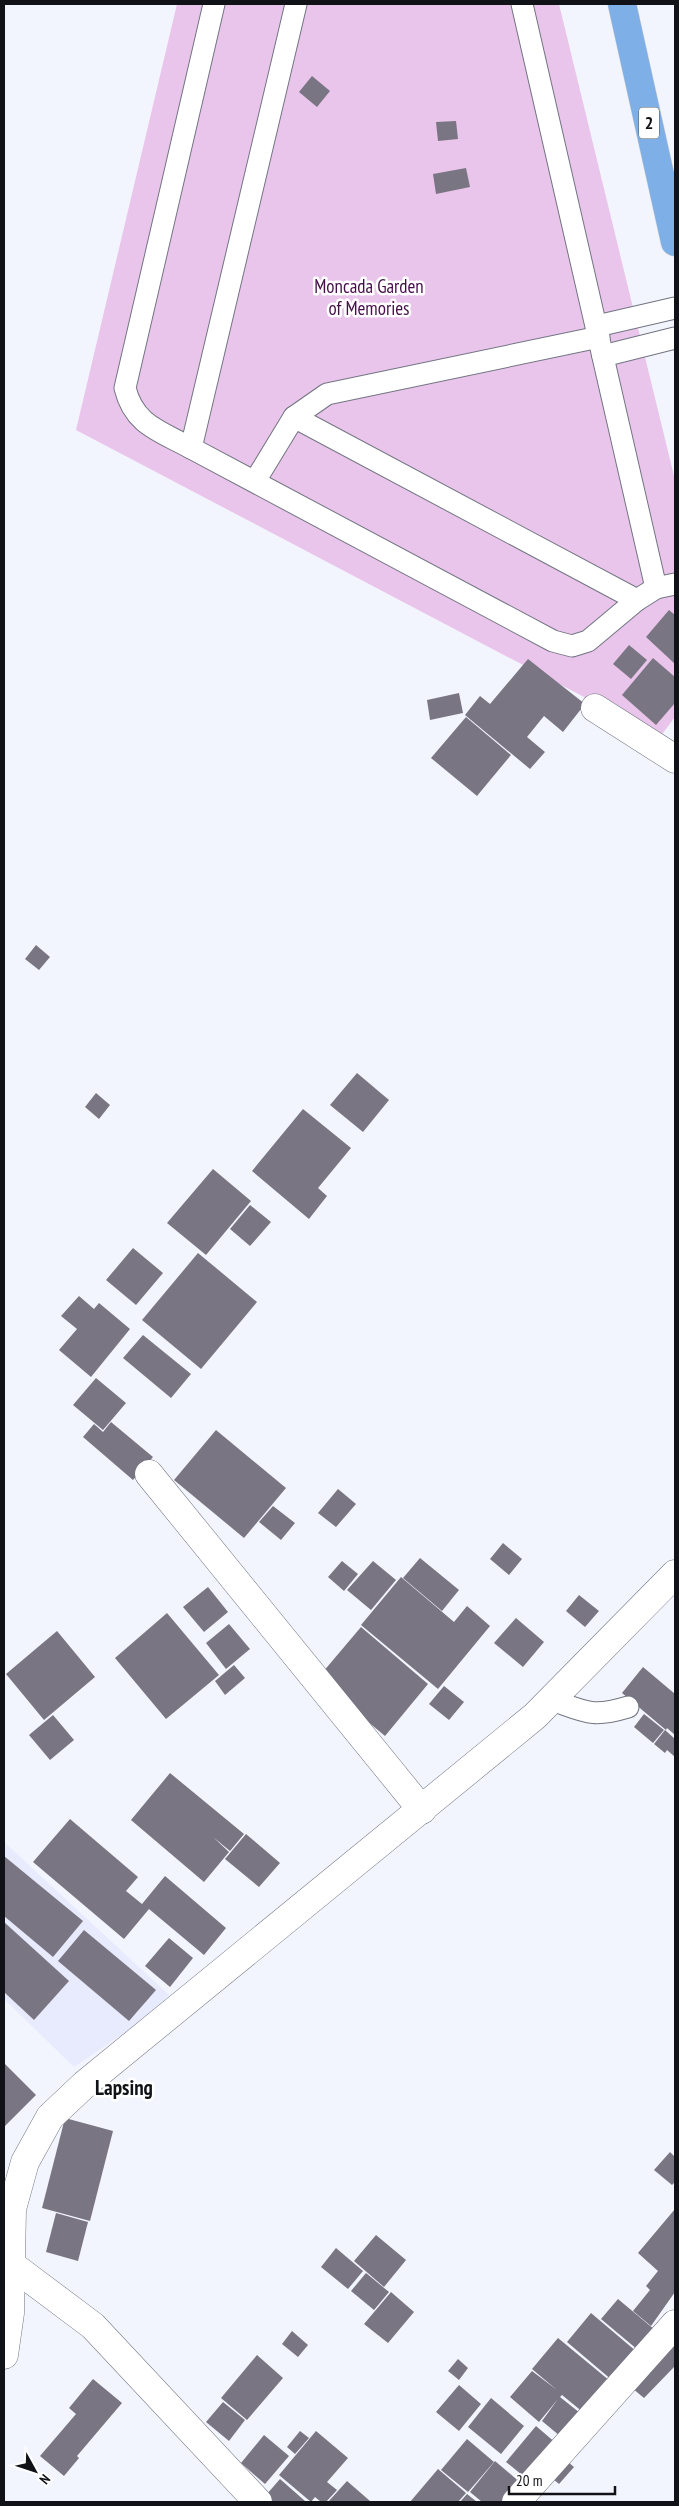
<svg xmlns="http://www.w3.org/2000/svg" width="679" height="2506" viewBox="0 0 679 2506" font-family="'PT Sans Narrow',sans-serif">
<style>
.built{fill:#e8ebfd}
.green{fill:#eac5eb}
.building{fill:#797582}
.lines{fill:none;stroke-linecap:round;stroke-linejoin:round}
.lane-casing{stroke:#727582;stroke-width:23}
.street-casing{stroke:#727582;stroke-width:29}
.secondary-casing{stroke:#727582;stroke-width:29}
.highway-casing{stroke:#d4d4d5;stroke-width:29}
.lane{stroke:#fff;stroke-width:21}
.street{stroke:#fff;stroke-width:28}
.secondary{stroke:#fff;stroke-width:28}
.highway{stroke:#7eafe6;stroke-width:28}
.labels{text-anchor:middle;stroke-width:5;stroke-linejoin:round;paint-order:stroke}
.shield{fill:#fff;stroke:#58595d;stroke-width:1}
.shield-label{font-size:18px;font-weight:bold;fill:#111217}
.park-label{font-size:19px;fill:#450e49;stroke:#fff}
.quarter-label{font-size:21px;font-weight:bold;fill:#111217;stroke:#fff}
</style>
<rect width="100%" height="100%" fill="#f3f5fe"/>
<!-- built -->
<path class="built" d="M4,1842L169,1995L142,2021L74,2067L4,1999Z"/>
<!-- green -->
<path class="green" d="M177,4H559L675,480V717L660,737L76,430Z"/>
<!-- building -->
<g class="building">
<path d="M312,76L330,91L317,107L299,92Z"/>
<path d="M456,121L458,139L438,141L436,122Z"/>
<path d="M466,168L470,187L436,194L433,174Z"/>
<path d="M669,610L675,615V664L646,637Z"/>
<path d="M629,645L647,660L631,679L613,664Z"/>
<path d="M653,658L675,677V703L656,725L622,695Z"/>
<path d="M528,659L585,704L563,732L544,716L527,737L545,752L530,769L465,715L480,696L490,704Z"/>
<path d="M459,693L463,713L430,720L427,700Z"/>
<path d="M466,717L511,755L477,796L431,758Z"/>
<path d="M36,945L50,957L39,970L25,959Z"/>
<path d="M357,1073L389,1100L363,1132L330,1105Z"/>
<path d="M96,1093L110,1105L99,1119L85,1107Z"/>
<path d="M303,1109L351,1148L318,1188L327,1196L309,1219L252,1171Z"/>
<path d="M213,1169L251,1201L206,1255L167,1223Z"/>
<path d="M250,1205L271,1222L250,1246L230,1229Z"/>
<path d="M133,1248L163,1273L136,1305L106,1280Z"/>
<path d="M198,1253L257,1302L201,1369L142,1320Z"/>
<path d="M79,1296L94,1309L99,1303L130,1329L91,1377L59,1350L77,1329L61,1316Z"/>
<path d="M143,1335L191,1374L171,1398L123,1358Z"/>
<path d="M96,1378L126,1403L103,1430L73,1405Z"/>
<path d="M111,1422L153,1457L133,1480L83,1437L94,1424L103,1432Z"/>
<path d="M216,1430L286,1488L244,1538L174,1480Z"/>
<path d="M338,1489L356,1504L336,1527L318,1513Z"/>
<path d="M273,1506L295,1523L281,1540L259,1522Z"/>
<path d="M503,1543L522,1559L509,1575L490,1559Z"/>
<path d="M420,1558L459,1590L442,1611L403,1578Z"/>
<path d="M342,1561L358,1574L344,1591L328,1577Z"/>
<path d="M373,1561L396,1580L371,1610L347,1590Z"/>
<path d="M401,1577L454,1622L467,1606L490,1626L438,1689L361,1625Z"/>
<path d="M208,1587L228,1612L204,1632L183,1607Z"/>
<path d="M579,1595L599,1611L585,1627L566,1611Z"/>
<path d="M167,1613L219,1675L166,1719L115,1658Z"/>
<path d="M516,1618L544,1642L523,1667L494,1643Z"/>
<path d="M229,1624L250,1649L226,1669L206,1643Z"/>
<path d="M361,1627L428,1684L385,1736L317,1679Z"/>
<path d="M57,1631L95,1677L44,1720L6,1674Z"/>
<path d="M234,1665L245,1678L225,1695L215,1681Z"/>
<path d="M643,1667L675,1694V1735L667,1728L666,1730L622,1693Z"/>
<path d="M444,1686L464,1702L449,1720L429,1704Z"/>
<path d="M644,1714L664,1730L653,1743L634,1727Z"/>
<path d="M53,1715L74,1740L50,1760L29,1735Z"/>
<path d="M665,1730L675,1739V1757L667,1750L665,1753L654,1744Z"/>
<path d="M170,1773L244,1834L230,1851L213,1837L229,1852L204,1882L131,1820Z"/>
<path d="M70,1819L138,1877L126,1891L142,1904L165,1876L226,1928L204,1955L149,1909L124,1939L33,1862Z"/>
<path d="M246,1834L280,1863L259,1887L225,1859Z"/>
<path d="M4,1856L83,1921L53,1957L4,1916Z"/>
<path d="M4,1922L69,1981L34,2020L4,1992Z"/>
<path d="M84,1930L156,1990L129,2021L58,1961Z"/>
<path d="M169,1938L193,1958L170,1987L145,1966Z"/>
<path d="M4,2063L36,2095L4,2127Z"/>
<path d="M65,2118L113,2131L90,2221L42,2208Z"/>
<path d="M670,2152L675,2157V2182L672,2185L654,2170Z"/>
<path d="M675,2209V2292L651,2326L633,2311L650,2290L646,2286L658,2271L638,2253Z"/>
<path d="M56,2213L88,2222L78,2261L46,2252Z"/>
<path d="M376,2235L406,2260L384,2287L354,2261Z"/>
<path d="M336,2248L363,2271L348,2289L321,2267Z"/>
<path d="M366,2273L389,2292L374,2310L351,2291Z"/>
<path d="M391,2292L414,2312L388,2343L364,2324Z"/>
<path d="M618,2299L655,2330L638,2350L601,2319Z"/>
<path d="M591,2313L637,2352L613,2381L567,2342Z"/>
<path d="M675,2325V2366L644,2398L626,2383Z"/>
<path d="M292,2331L308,2345L298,2357L282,2344Z"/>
<path d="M558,2338L610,2381L584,2413L562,2395L560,2397L580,2413L560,2436L542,2421L558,2399L539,2422L510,2397L532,2371L557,2390L532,2369Z"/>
<path d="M257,2355L283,2378L247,2420L221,2398Z"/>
<path d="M458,2359L468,2368L459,2380L448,2371Z"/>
<path d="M93,2379L122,2403L77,2456L79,2458L64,2476L40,2456L76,2414L69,2408Z"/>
<path d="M459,2385L481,2404L459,2431L436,2412Z"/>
<path d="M491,2398L524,2426L501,2454L468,2427Z"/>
<path d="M223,2402L245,2420L229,2441L206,2422Z"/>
<path d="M536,2426L557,2444L527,2479L506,2462Z"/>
<path d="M300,2431L309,2438L295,2454L287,2447Z"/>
<path d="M316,2431L348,2458L327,2482L337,2490L326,2502H321L315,2497L311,2502L279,2475Z"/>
<path d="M264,2435L289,2456L265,2484L241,2463Z"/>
<path d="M467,2439L494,2462L468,2492L441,2470Z"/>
<path d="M562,2457L574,2467L559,2484L547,2474Z"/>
<path d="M495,2461L522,2484L506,2502H482L470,2492Z"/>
<path d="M438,2469L466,2493L458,2502H410Z"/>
<path d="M280,2479L305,2501L304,2502H260Z"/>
<path d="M347,2481L370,2501L369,2502H328Z"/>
<path d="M467,2494L477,2502H460Z"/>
</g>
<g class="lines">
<!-- lane casing -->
<g class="lane-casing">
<g id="lane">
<path d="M214,4L125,388C134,425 160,431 191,448L553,641L572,646L588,641L637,600L656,588L675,584"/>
<path d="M522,4L656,588"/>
<path d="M597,326L675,308"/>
<path d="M603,356L675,338"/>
<path d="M294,417L637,600"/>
<path d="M191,448L296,4"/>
<path d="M255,481L294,417L327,394L599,337"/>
<path d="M552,1700C586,1712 592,1718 628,1707"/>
</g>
</g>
<!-- street casing -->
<g class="street-casing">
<g id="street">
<path d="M595,708L675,759"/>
<path d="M149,1474L422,1810"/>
<path d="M13,2266L93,2326L258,2502"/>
<path d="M516,2502L675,2324"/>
</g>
</g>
<!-- secondary casing -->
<g class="secondary-casing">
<path id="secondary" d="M4,2355L10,2313L12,2209L25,2162L50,2117L85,2084L535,1716L675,1574"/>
</g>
<!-- highway casing -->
<g class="highway-casing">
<path id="highway" d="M622,4L675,242"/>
</g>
<!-- lane -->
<use href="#lane" class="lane"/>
<!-- street -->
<use href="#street" class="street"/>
<!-- secondary -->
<use href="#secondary" class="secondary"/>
<!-- highway -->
<use href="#highway" class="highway"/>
</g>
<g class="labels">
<!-- shield labels -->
<rect class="shield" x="639" y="107.5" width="20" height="31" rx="4"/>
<g class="shield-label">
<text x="649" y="129">2</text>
</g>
<!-- park labels -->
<g class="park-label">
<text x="369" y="293">Moncada Garden<tspan x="369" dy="22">of Memories</tspan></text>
</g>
<!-- quarter labels -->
<g class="quarter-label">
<text x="124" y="2095">Lapsing</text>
</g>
</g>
<!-- border -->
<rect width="679" height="2506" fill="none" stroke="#111217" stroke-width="10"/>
<!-- north arrow -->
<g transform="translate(35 2471) rotate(130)" stroke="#ffffff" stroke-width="4" paint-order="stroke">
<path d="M0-4L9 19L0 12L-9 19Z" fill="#111217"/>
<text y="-8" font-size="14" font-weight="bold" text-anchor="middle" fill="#111217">N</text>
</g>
<!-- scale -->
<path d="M509 2486v8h106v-8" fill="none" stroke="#111217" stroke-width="2.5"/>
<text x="516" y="2486" font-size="15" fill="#111217" stroke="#ffffff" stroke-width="4" paint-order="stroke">20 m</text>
</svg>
